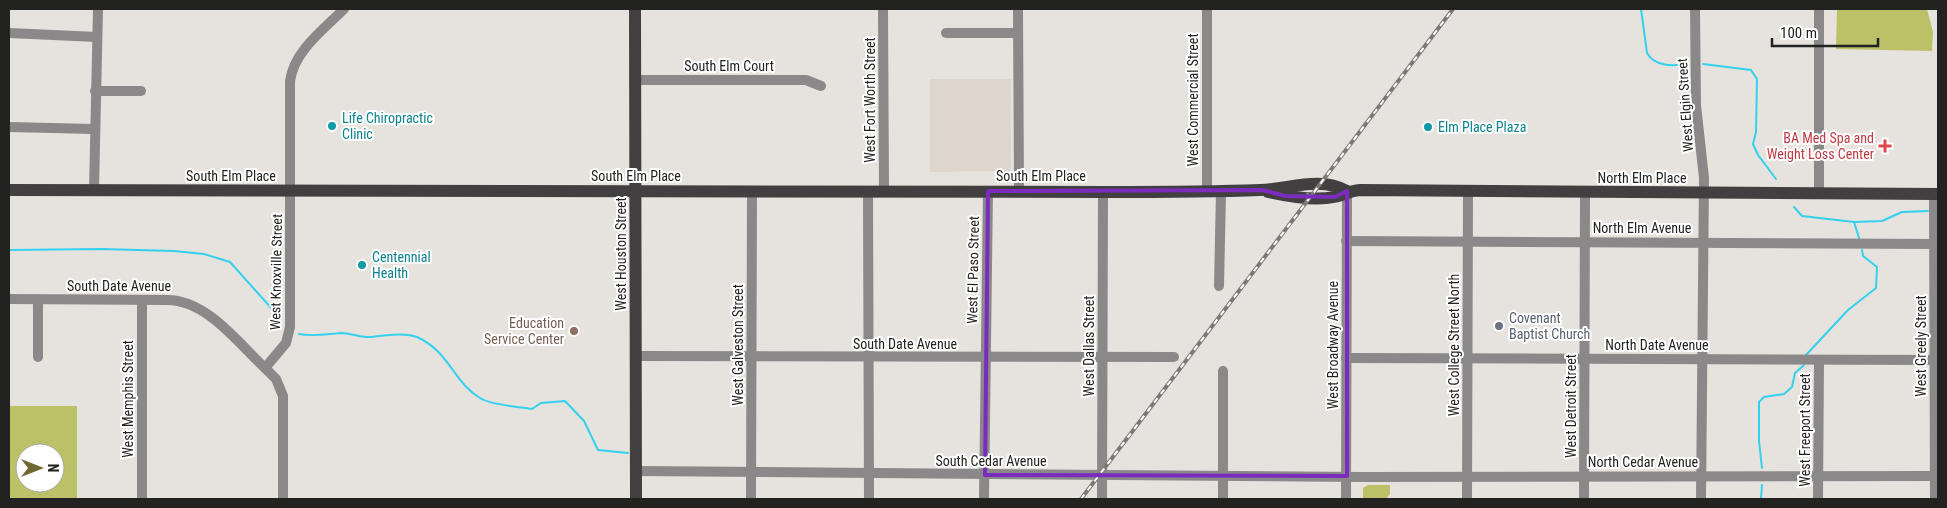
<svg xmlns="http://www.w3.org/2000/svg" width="1947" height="508" viewBox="0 0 1947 508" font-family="'Roboto Condensed',sans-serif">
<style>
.built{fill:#ddd6cc}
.green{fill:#bcc167;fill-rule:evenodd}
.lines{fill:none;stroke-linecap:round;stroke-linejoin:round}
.stream{stroke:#34d1ee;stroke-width:2}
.minor{stroke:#8a8888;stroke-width:10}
.major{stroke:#423f40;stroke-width:12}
.rail-casing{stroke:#7a7976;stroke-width:4}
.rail{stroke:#fff;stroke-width:2;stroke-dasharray:5.5;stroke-linecap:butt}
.oneway{fill:#848283}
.marked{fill:none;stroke:#7b2cbf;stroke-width:4;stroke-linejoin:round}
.culture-dot{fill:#0f9aa8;stroke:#fff;stroke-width:2}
.health-dot{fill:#e0444e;stroke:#fff;stroke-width:2}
.worship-dot{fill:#6b7280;stroke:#fff;stroke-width:2}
.education-dot{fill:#8d6e63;stroke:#fff;stroke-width:2}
.labels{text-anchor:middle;stroke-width:4;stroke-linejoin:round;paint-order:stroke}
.street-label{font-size:14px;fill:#222220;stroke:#fff}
.culture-label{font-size:14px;fill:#0d838f;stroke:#fff;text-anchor:start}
.health-label{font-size:14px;fill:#be3a42;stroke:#fff;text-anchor:end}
.worship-label{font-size:14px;fill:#5b616d;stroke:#fff;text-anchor:start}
.education-label{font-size:14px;fill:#785e54;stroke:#fff;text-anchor:end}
</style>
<rect width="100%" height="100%" fill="#e6e3df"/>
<!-- built -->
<path class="built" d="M930,79H1011V171L930,172Z"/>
<!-- green -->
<g class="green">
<path d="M1837,9H1927L1933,32L1932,51L1836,49Z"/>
<path d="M9,406H77V499H9ZM25,453H55V483H25Z"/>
<path d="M1368,485H1390V494L1386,499H1363V488Z"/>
</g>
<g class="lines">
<!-- stream -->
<g class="stream">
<path d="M1641,9L1647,53C1655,67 1673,66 1687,64"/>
<path d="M1703,64L1751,70L1757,79L1756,132L1753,144L1758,155L1776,179"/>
<path d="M1794,207L1802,216L1854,222L1882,221L1902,212L1928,211"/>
<path d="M1854,222L1860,241"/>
<path d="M9,250L101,249L174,251L204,254L230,262L281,319"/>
<path d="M299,334C313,337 327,334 341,333C351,333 361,338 371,337C384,335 405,332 417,337C450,352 453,382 480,398C491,405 518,407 532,409L541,403L565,401L584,421L598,450L628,453"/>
<path d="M1806,355L1848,310L1876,288L1877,267L1863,256L1862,250"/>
<path d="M1762,468L1759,441V402L1764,397L1784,394L1792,387L1795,373L1804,365"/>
<path d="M1761,499L1762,485"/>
</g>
<!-- minor -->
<g class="minor">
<path d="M883,9L884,191"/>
<path d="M1018,9L1019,191"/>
<path d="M1207,9V191"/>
<path d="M1695,9L1696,105L1704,178L1701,499"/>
<path d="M1819,9V193"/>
<path d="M9,33L97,37"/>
<path d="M946,33H1018"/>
<path d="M635,80H806L821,86"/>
<path d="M95,91H141"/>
<path d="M9,127L94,129"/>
<path d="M94,190L98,9"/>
<path d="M868,191L869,499"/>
<path d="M1934,194L1935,499"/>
<path d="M1346,241L1938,244"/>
<path d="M1219,286L1221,191"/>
<path d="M9,299L167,300C207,300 238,343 265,368"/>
<path d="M38,300V357"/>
<path d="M142,300V499"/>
<path d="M636,356L1174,357"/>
<path d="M1346,358L1938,360"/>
<path d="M636,471L1361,477L1938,476"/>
<path d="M283,499V396L276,379L265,368L286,343L290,327V81C294,51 324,29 344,9"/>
<path d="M751,499L752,191"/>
<path d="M984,499L988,191"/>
<path d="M1102,499L1103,192"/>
<path d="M1223,499V371"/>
<path d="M1346,499L1347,191"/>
<path d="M1467,499L1468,191"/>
<path d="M1584,499L1585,193"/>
<path d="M1818,499L1819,360"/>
</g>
<!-- major -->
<g class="major">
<path d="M635,9L636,499"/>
<path d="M9,190L1103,192C1156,192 1208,192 1260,190C1290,189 1319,176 1347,191"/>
<path d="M1268,192C1286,196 1316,201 1334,197C1344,195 1349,191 1360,190L1938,194"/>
</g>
<!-- rail casing -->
<g class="rail-casing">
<path id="rail" d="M1081,499L1453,9"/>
</g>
<!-- rail -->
<use href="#rail" class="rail"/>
</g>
<!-- one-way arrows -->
<defs><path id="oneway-solid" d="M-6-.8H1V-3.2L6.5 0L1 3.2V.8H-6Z" transform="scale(1.25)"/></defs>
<use class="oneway" href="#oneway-solid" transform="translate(1305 196) rotate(1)"/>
<!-- marked area -->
<path class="marked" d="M1263,190L1285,196L1335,197L1347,191V476L985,475L988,191Z"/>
<!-- markers -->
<g class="culture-dot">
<circle cx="332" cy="126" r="5"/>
<circle cx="1428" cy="127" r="5"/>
<circle cx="362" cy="265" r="5"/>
</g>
<path class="health-dot" d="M1882.5 138.5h5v5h5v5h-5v5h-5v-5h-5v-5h5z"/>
<circle class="worship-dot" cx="1499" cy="326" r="5"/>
<circle class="education-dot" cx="574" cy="331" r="5"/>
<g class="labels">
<!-- street labels -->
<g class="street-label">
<text x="729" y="71">South Elm Court</text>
<text transform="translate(870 100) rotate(-90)" y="5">West Fort Worth Street</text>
<text transform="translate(1193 100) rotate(-90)" y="5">West Commercial Street</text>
<text transform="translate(1685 105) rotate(-94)" y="5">West Elgin Street</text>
<text x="231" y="181">South Elm Place</text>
<text x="636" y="181">South Elm Place</text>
<text x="1041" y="181">South Elm Place</text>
<text x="1642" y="183">North Elm Place</text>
<text x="1642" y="233">North Elm Avenue</text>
<text transform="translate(621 254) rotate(-90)" y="5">West Houston Street</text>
<text transform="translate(973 270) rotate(-89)" y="5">West El Paso Street</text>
<text transform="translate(276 272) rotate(-89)" y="5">West Knoxville Street</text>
<text x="119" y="291">South Date Avenue</text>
<text x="905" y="349">South Date Avenue</text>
<text transform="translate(738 345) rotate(-90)" y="5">West Galveston Street</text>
<text transform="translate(1333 345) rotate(-90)" y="5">West Broadway Avenue</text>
<text transform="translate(1454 345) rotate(-90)" y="5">West College Street North</text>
<text x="1657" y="350">North Date Avenue</text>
<text transform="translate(1089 346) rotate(-90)" y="5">West Dallas Street</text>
<text transform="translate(1921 346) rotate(-90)" y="5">West Greely Street</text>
<text transform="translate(128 399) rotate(-90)" y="5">West Memphis Street</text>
<text transform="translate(1571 406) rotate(-90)" y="5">West Detroit Street</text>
<text transform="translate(1805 430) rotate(-90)" y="5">West Freeport Street</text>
<text x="991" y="466">South Cedar Avenue</text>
<text x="1643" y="467">North Cedar Avenue</text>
</g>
<!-- culture labels -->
<g class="culture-label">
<text x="342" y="123">Life Chiropractic<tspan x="342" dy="16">Clinic</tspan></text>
<text x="1438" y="132">Elm Place Plaza</text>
<text x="372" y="262">Centennial<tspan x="372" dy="16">Health</tspan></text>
</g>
<!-- health labels -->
<g class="health-label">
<text x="1874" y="143">BA Med Spa and<tspan x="1874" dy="16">Weight Loss Center</tspan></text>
</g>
<!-- worship labels -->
<g class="worship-label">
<text x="1509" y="323">Covenant<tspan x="1509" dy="16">Baptist Church</tspan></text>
</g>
<!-- education labels -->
<g class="education-label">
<text x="564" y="328">Education<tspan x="564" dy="16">Service Center</tspan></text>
</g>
</g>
<!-- border -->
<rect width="1947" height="508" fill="none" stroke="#222220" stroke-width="20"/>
<!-- north arrow -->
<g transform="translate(40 468) rotate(90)"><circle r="24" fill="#ffffff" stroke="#a7a7a6"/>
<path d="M0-4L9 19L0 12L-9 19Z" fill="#6f6734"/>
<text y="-8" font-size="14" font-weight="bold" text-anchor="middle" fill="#222220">N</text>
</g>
<!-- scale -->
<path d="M1772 38v8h106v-8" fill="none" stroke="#222220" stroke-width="2.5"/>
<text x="1780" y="38" font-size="15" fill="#222220" stroke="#ffffff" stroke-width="4" paint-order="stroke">100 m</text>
</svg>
